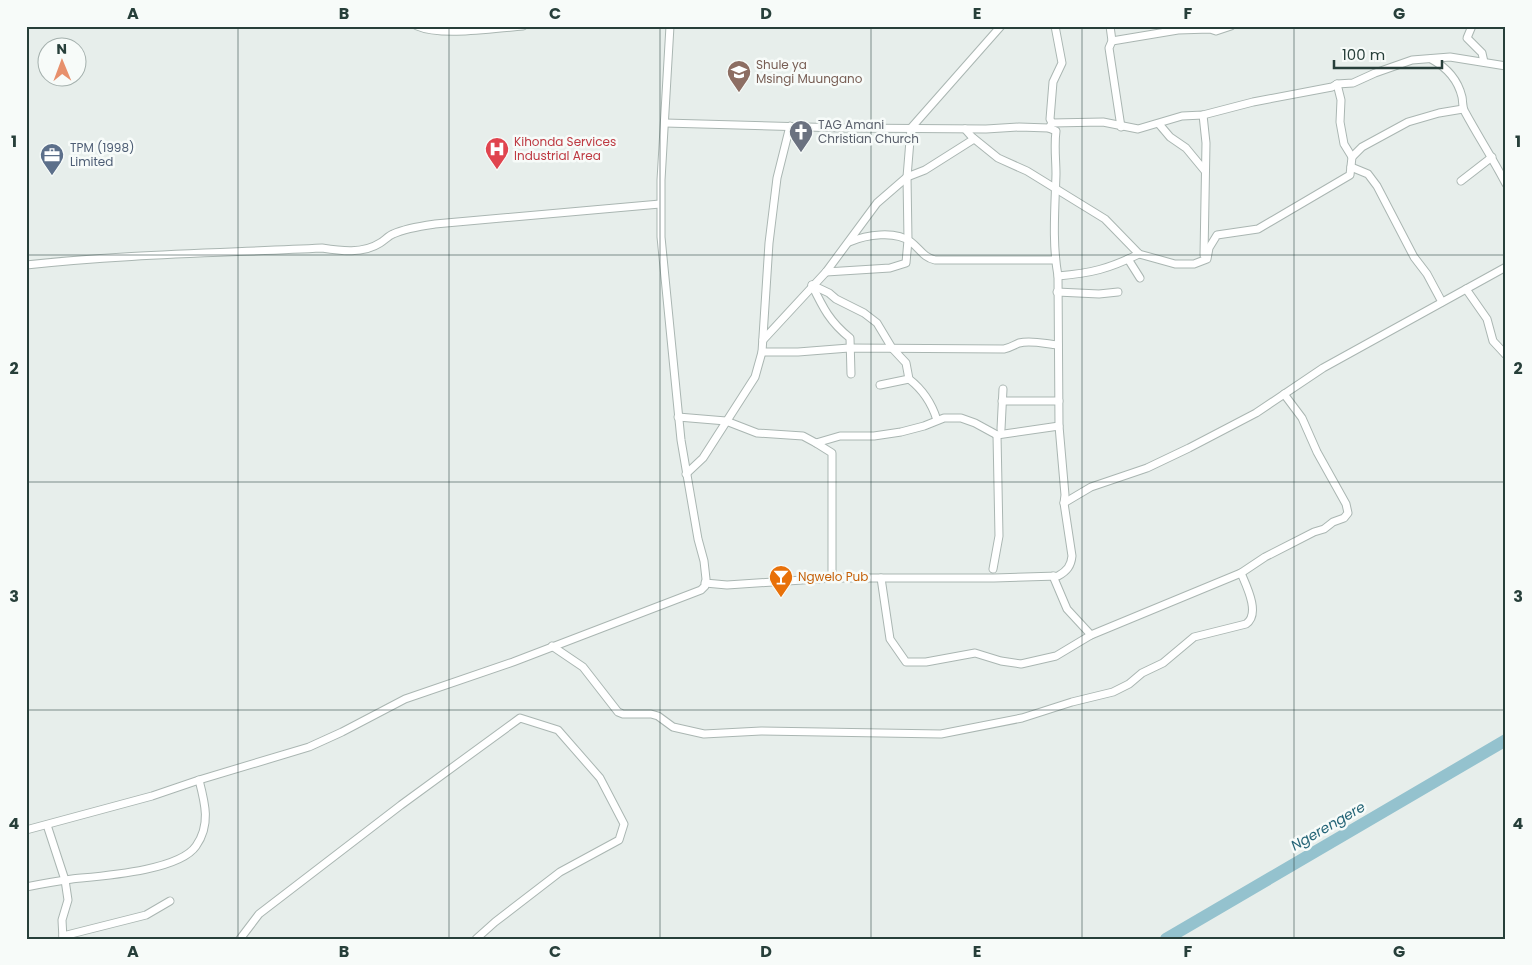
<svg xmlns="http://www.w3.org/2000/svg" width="1532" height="965" viewBox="0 0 1532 965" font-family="Poppins,sans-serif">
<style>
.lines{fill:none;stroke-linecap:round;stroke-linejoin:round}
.river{stroke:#94c2ce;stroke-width:12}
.minor-casing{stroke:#aab6b2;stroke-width:9}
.minor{stroke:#fff;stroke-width:7}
.grid{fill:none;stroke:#273f3a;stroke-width:1;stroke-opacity:0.55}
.labels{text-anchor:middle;stroke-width:5;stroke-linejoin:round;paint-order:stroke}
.education-label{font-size:12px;fill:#785e54;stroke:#f7fbf9;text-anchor:start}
.worship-label{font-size:12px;fill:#5b616d;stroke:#f7fbf9;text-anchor:start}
.health-label{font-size:12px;fill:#be3a42;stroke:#f7fbf9;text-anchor:start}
.service-label{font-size:12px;fill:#4e5e75;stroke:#f7fbf9;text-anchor:start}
.food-label{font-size:12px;fill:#c56008;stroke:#f7fbf9;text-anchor:start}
.water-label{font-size:14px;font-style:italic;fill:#256577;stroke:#f7fbf9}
.neatline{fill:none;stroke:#273f3a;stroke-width:2}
.grid-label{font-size:16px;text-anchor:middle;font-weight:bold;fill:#273f3a}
</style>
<rect width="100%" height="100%" fill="#e7eeeb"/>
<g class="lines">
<!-- river -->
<path class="river" d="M1166,939L1506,740"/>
<!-- minor casing -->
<g class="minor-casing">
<g id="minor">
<path d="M417,26C442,37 495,28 523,26"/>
<path d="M1110,26L1112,41L1109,48L1121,127"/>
<path d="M1472,26L1467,38L1482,53L1484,62"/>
<path d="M1112,41L1178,30L1210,29L1216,31L1231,26"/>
<path d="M1431,59C1446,67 1458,80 1462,97C1463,102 1462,107 1465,112C1478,136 1493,159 1506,184"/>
<path d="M1337,84L1341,100L1340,122L1344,144L1352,157"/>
<path d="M1203,115L1206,143L1204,255"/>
<path d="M665,123L843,128L986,129L1019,127L1049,128"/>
<path d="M1052,123L1103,122L1138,129L1182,116L1203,115L1253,102L1332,87L1337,84L1353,83L1375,73L1412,60L1450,57L1506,66"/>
<path d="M1159,124L1170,137L1186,148L1205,171"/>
<path d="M965,129L972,137L998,158L1027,171L1105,219L1139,254L1175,264H1194L1207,259L1209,248L1217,235L1258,229L1350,175L1352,157L1362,147L1408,122L1439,113L1463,109"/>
<path d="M1351,167L1368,174L1377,186L1414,257L1427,274L1442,302"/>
<path d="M1461,181L1492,157"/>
<path d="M849,242C866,235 895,230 911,242C920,249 923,257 935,260H1055"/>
<path d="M1128,259L1140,278"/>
<path d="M26,265C124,254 223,253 322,248C341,251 363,254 380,243C384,241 388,236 393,234C406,228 421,226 435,224L660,204"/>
<path d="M826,272L890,268L906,263L908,240L907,177L911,128L1001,26"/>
<path d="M1058,276C1092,273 1108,269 1139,254"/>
<path d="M812,285L829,293L836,299L864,313L877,323L892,348L906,363L909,379C922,389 932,404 937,420"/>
<path d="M812,285C823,308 830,322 850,338L851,374"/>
<path d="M1466,289L1487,319L1493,341L1506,355"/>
<path d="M1057,292L1099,294L1118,292"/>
<path d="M763,340L826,272L877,203L907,177L925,170L974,139"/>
<path d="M762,352H798L849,348L1004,349C1010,348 1014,345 1019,343C1032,340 1045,344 1058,345"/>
<path d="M880,385L909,379"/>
<path d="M1002,401H1059"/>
<path d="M678,417L726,421L757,433L803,436L816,443L840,436H874L901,432L924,426L944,418H961L975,423L997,435L1059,426"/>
<path d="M1001,429L1003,389"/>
<path d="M816,443L832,453V578"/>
<path d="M686,474L703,458L755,377L762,352L769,243L777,178L790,126"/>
<path d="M1064,503L1091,487L1147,468L1189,448L1256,413L1323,368L1506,267"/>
<path d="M993,569L999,536L997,435"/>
<path d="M1053,576L1067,609L1091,635"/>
<path d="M881,578L890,639L906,662H926L975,653L1001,661L1021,664L1056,656L1091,635L1241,573L1265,557L1314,532L1324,529L1333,522L1344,518L1348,513L1346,504L1317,452L1302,418L1284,394"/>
<path d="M705,583L727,585L832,578H994L1058,576C1067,571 1071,566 1072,556L1064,503L1065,495L1059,426L1058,276C1052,243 1055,208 1056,174C1056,160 1054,146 1056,131L1049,128L1052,123L1050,119L1053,82L1062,63L1055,26"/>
<path d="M552,646L583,667L618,712L623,714H651L658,716L673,727L704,734L761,731L941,734L1022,718L1072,702L1113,692L1129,684L1142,673L1163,663L1194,637L1246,624C1261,614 1246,585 1241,573"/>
<path d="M47,825L65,880L68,900L62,920L63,939"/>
<path d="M26,830L152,796L199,780L309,747L342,732L405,699L513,662L701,590L705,586L706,579L704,561L698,539L681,440L661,237V180L670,26"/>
<path d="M26,887C41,884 57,881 72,879C101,876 179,871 196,846C211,825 205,803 199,780"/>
<path d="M63,936L146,915L170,901"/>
<path d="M240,939L259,914L401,805L520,718L558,730L600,778L624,824L619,840L560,872L495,922L476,939"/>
</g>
</g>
<!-- minor -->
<use href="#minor" class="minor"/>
</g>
<!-- grid -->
<path class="grid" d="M238,26V939M449,26V939M660,26V939M871,26V939M1082,26V939M1294,26V939M26,255H1506M26,482H1506M26,710H1506"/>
<!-- icons -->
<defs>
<g id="school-pin" transform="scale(1.25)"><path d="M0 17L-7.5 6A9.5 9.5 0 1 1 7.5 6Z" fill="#8d6e63" stroke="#f7fbf9"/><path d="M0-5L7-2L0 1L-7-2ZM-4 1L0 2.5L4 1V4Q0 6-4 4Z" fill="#fff"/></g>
<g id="church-pin" transform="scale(1.25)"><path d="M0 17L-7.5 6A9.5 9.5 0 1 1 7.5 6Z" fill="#6b7280" stroke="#f7fbf9"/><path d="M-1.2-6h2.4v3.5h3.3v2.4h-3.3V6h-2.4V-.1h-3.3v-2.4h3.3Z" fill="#fff"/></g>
<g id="hospital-pin" transform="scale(1.25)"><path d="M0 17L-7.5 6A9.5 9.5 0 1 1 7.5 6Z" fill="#e0444e" stroke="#f7fbf9"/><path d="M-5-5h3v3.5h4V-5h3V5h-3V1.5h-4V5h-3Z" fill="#fff"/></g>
<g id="office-pin" transform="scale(1.25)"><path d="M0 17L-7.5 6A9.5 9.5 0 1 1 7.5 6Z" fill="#5c6f8a" stroke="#f7fbf9"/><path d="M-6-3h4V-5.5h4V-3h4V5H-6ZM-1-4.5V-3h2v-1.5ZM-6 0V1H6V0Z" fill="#fff"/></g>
<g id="bar-pin" transform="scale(1.25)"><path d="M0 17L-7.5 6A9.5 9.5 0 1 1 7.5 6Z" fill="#e8710a" stroke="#f7fbf9"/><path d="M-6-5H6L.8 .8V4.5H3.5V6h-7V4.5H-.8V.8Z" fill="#fff"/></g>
</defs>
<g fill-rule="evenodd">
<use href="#school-pin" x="739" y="72"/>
<use href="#church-pin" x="801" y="132"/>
<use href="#hospital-pin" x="497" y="149"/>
<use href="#office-pin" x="52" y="155"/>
<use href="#bar-pin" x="781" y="577"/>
</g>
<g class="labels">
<!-- education labels -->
<g class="education-label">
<text x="756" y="69">Shule ya<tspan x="756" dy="14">Msingi Muungano</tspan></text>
</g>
<!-- worship labels -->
<g class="worship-label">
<text x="818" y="129">TAG Amani<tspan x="818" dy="14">Christian Church</tspan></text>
</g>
<!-- health labels -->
<g class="health-label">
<text x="514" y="146">Kihonda Services<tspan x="514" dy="14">Industrial Area</tspan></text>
</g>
<!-- service labels -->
<g class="service-label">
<text x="70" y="152">TPM (1998)<tspan x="70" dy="14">Limited</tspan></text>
</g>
<!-- food labels -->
<g class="food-label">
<text x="798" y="581">Ngwelo Pub</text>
</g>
<!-- water labels -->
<g class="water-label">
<text transform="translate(1328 826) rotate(-30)" y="5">Ngerengere</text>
</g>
</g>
<!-- border -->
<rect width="1532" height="965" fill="none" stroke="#f7fbf9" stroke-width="55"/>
<!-- north arrow -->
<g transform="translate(62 62) rotate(359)"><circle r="24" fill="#f7fbf9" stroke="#a4b0ad"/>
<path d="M0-4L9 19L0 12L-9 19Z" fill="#e7906c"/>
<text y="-8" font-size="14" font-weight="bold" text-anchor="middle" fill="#273f3a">N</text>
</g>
<!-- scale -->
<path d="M1334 60v8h108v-8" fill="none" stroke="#273f3a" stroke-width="2.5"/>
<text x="1342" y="60" font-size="15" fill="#273f3a" stroke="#f7fbf9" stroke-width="4" paint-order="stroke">100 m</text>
<rect x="28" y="28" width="1476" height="910" class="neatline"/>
<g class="grid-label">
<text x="133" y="19">A</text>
<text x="344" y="19">B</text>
<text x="555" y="19">C</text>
<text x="766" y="19">D</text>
<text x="977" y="19">E</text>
<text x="1188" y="19">F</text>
<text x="1399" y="19">G</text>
<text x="14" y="147">1</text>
<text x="1518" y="147">1</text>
<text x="14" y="374">2</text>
<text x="1518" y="374">2</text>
<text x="14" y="602">3</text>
<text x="1518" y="602">3</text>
<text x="14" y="829">4</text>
<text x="1518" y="829">4</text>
<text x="133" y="957">A</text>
<text x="344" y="957">B</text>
<text x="555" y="957">C</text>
<text x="766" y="957">D</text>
<text x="977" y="957">E</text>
<text x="1188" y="957">F</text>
<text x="1399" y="957">G</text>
</g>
</svg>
